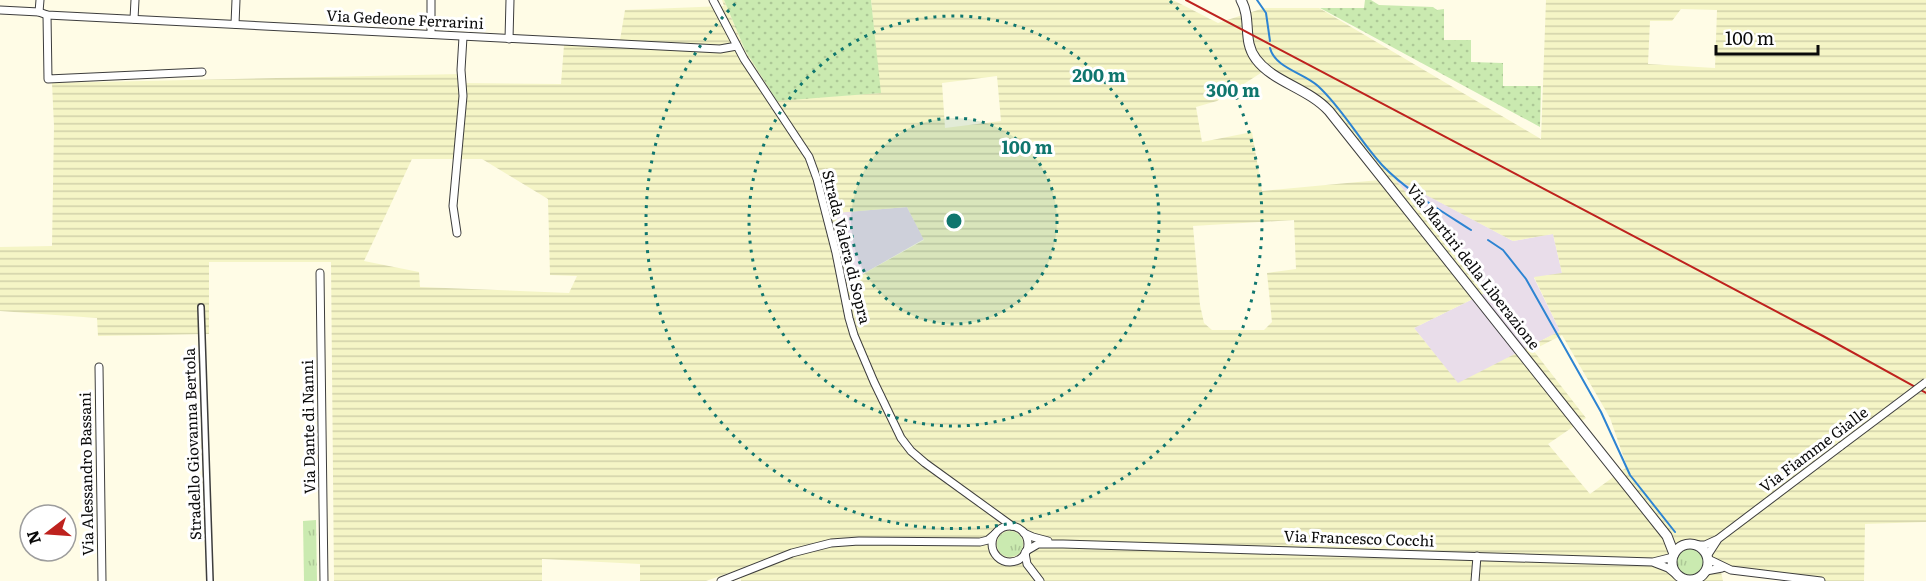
<svg xmlns="http://www.w3.org/2000/svg" width="1926" height="581" viewBox="0 0 1926 581" font-family="Literata,serif">
<style>
.industrial{fill:#e9ddea}
.farmland{fill:url(#farmland-rules);fill-rule:evenodd}
.grass{fill:url(#grass-tufts)}
.park{fill:url(#park-dots)}
.lines{fill:none;stroke-linecap:round;stroke-linejoin:round}
.stream{stroke:#2d84d2;stroke-width:2}
.pedestrian-casing{stroke:#3d3d3d;stroke-width:8}
.minor-casing{stroke:#3d3d3d;stroke-width:9}
.tertiary-casing{stroke:#3d3d3d;stroke-width:11}
.pedestrian{stroke:#fff;stroke-width:5}
.minor{stroke:#fff;stroke-width:7}
.tertiary{stroke:#fff;stroke-width:9}
.rail{stroke:#be221e;stroke-width:2}
.minor-bridge-casing{stroke:#3d3d3d;stroke-width:9;stroke-linecap:butt}
.minor-bridge{stroke:#fff;stroke-width:7}
.ring{fill:none;stroke:#0f766e;stroke-width:3;stroke-dasharray:3 6}
.labels{text-anchor:middle;stroke-width:6;stroke-linejoin:round;paint-order:stroke}
.street-label{font-size:15px;fill:#0a0a0a;stroke:#fff}
.centre{fill:#0f766e;stroke:#fff;stroke-width:3}
.ring-label{font-size:18px;text-anchor:middle;font-weight:bold;fill:#0f766e;stroke:#fff;stroke-width:6;stroke-linejoin:round;paint-order:stroke}
</style>
<defs>
<pattern id="farmland-rules" width="6" height="5" patternUnits="userSpaceOnUse" patternTransform="scale(1.5)"><rect width="6" height="5" fill="#f5f5c6"/><path d="M0 2.5h6" fill="none" stroke="#d1d1a9"/></pattern>
<pattern id="grass-tufts" width="24" height="20" patternUnits="userSpaceOnUse" patternTransform="scale(1.5)"><rect width="24" height="20" fill="#caeab0"/><path d="M3 7l-1-3M5 7V3M7 7l1-3M15 17l-1-3M17 17v-4M19 17l1-3" fill="none" stroke="#acc796"/></pattern>
<pattern id="park-dots" width="8" height="8" patternUnits="userSpaceOnUse" patternTransform="scale(1.5)"><rect width="8" height="8" fill="#caeab0"/><path d="M2 2h.1M6 6h.1" fill="none" stroke="#acc796" stroke-width="1.8" stroke-linecap="round"/></pattern>
</defs>
<rect width="100%" height="100%" fill="#fffce6"/>
<!-- industrial -->
<g class="industrial">
<path d="M1393,177L1513,241L1553,234L1562,273L1534,278L1560,331L1458,384L1414,328L1487,292Z"/>
<path d="M907,207L924,239L847,283L846,250L834,213Z"/>
</g>
<!-- farmland -->
<path class="farmland" d="M722,0H724L745,50L777,100L880,93L871,0H1173L1218,23L1264,8H1319L1541,139L1546,0H1926V522L1865,524L1864,581H1806L1721,572L1723,581H741L740,569L706,581H640V564L542,559V581H334L331,262H209V334L98,336L97,318L0,311V247L52,246L54,126L52,83L460,74V83L561,84L564,45L619,46L625,10L724,6ZM1681,9L1717,10L1715,68L1648,64L1650,21H1672ZM1264,71L1322,108L1379,180L1262,191L1252,132L1202,142L1196,107L1217,101ZM997,76L1001,121L945,128L942,83ZM412,159H482L548,199L550,275L577,276L569,293L420,287L419,272L364,261ZM1394,178L1513,241L1553,234L1562,273L1534,277L1560,331L1458,383L1414,328L1487,292ZM907,207L924,240L847,283L846,250L835,213ZM1294,220L1296,269L1267,273L1272,322L1264,330H1212L1204,323L1200,305L1193,226ZM1562,335L1610,418L1627,467L1590,494L1548,444L1586,418L1533,350Z"/>
<!-- grass -->
<g class="grass">
<path d="M316,520L317,581H304L303,521Z"/>
<circle cx="1010" cy="544" r="13"/>
<circle cx="1690" cy="562" r="14"/>
</g>
<!-- park -->
<g class="park">
<path d="M724,0H871L881,93L777,101L745,50Z"/>
<path d="M1365,0H1371L1379,5L1433,7L1437,10L1444,9V40H1471V62L1503,63V86H1541L1540,127L1320,8H1364Z"/>
</g>
<g class="lines">
<!-- stream -->
<g class="stream">
<path d="M1257,0L1266,13L1270,41"/>
<path d="M1270,48C1275,68 1304,73 1318,86C1343,109 1359,140 1382,165C1407,191 1440,210 1471,230"/>
<path d="M1488,240L1503,250L1526,279L1601,412L1630,475L1675,532"/>
</g>
<!-- pedestrian casing -->
<g class="pedestrian-casing">
<path id="pedestrian" d="M201,307L210,581"/>
</g>
<!-- minor casing -->
<g class="minor-casing">
<g id="minor">
<path d="M713,0L744,59L809,157L817,179L836,253L849,318L854,335L874,382L901,438L911,451L925,463L1012,526"/>
<path d="M0,10L39,12L47,15L720,49L737,46"/>
<path d="M39,12L40,0"/>
<path d="M47,15L48,79L202,72"/>
<path d="M134,19L135,0"/>
<path d="M235,24L236,0"/>
<path d="M431,34V0"/>
<path d="M509,39L510,0"/>
<path d="M457,233L453,206L463,96L461,70L463,37"/>
<path d="M320,273L324,581"/>
<path d="M99,367L102,581"/>
<circle cx="1010" cy="544" r="18"/>
<path d="M1024,533L1033,537L1048,541"/>
<path d="M1694,545H1705L1716,540"/>
<path d="M1026,551L1038,544H1063L1653,562L1673,557"/>
<path d="M1025,553L1027,564L1040,581"/>
<path d="M1707,556L1718,539L1841,446"/>
<path d="M1708,559L1731,570L1821,581"/>
<path d="M1655,563L1668,568L1678,576"/>
<path d="M1706,571L1722,568"/>
<path d="M721,581L792,553L831,543L859,541L980,542L988,540L995,534"/>
<path d="M1475,581L1477,556"/>
</g>
</g>
<!-- tertiary casing -->
<g class="tertiary-casing">
<g id="tertiary">
<path d="M1241,0C1252,19 1242,41 1256,59C1273,82 1308,88 1329,111L1667,536L1674,554"/>
<circle cx="1690" cy="562" r="18"/>
</g>
</g>
<!-- pedestrian -->
<use href="#pedestrian" class="pedestrian"/>
<!-- minor -->
<use href="#minor" class="minor"/>
<!-- tertiary -->
<use href="#tertiary" class="tertiary"/>
<!-- rail -->
<path class="rail" d="M1186,0L1823,336L1926,393"/>
<!-- minor-bridge casing -->
<g class="minor-bridge-casing">
<path id="minor-bridge" d="M1841,446L1926,382"/>
</g>
<!-- minor-bridge -->
<use href="#minor-bridge" class="minor-bridge"/>
</g>
<!-- distance rings -->
<circle cx="954" cy="221" r="103" fill="#0f766e" fill-opacity=".12"/>
<g class="ring">
<circle cx="954" cy="221" r="103"/>
<circle cx="954" cy="221" r="205"/>
<path d="M1170 1A308 308 0 1 1 738 1"/>
</g>
<g class="labels">
<!-- street labels -->
<g class="street-label">
<text transform="translate(405 20) rotate(3)" y="5">Via Gedeone Ferrarini</text>
<text transform="translate(846 247) rotate(76)" y="5">Strada Valera di Sopra</text>
<text transform="translate(1473 267) rotate(52)" y="5">Via Martiri della Liberazione</text>
<text transform="translate(309 427) rotate(-91)" y="5">Via Dante di Nanni</text>
<text transform="translate(193 444) rotate(-92)" y="5">Stradello Giovanna Bertola</text>
<text transform="translate(1814 450) rotate(-37)" y="5">Via Fiamme Gialle</text>
<text transform="translate(87 474) rotate(-91)" y="5">Via Alessandro Bassani</text>
<text transform="translate(1359 539) rotate(2)" y="5">Via Francesco Cocchi</text>
</g>
</g>
<circle cx="954" cy="221" r="9" class="centre"/>
<g class="ring-label">
<text x="1099" y="82">200 m</text>
<text x="1233" y="97">300 m</text>
<text x="1027" y="154">100 m</text>
</g>
<!-- north arrow -->
<g transform="translate(48 533) rotate(253)"><circle r="28" fill="#ffffff" stroke="#9d9d9d" stroke-width="1.5"/>
<path d="M0-4.5L10 22L0 15L-10 22Z" fill="#be221e"/>
<text y="-9" font-size="16" font-weight="bold" text-anchor="middle" fill="#0a0a0a">N</text>
</g>
<!-- scale -->
<path d="M1716 45v9h102v-9" fill="none" stroke="#0a0a0a" stroke-width="3"/>
<text x="1725" y="45" font-size="18" fill="#0a0a0a" stroke="#ffffff" stroke-width="4.5" paint-order="stroke">100 m</text>
</svg>
